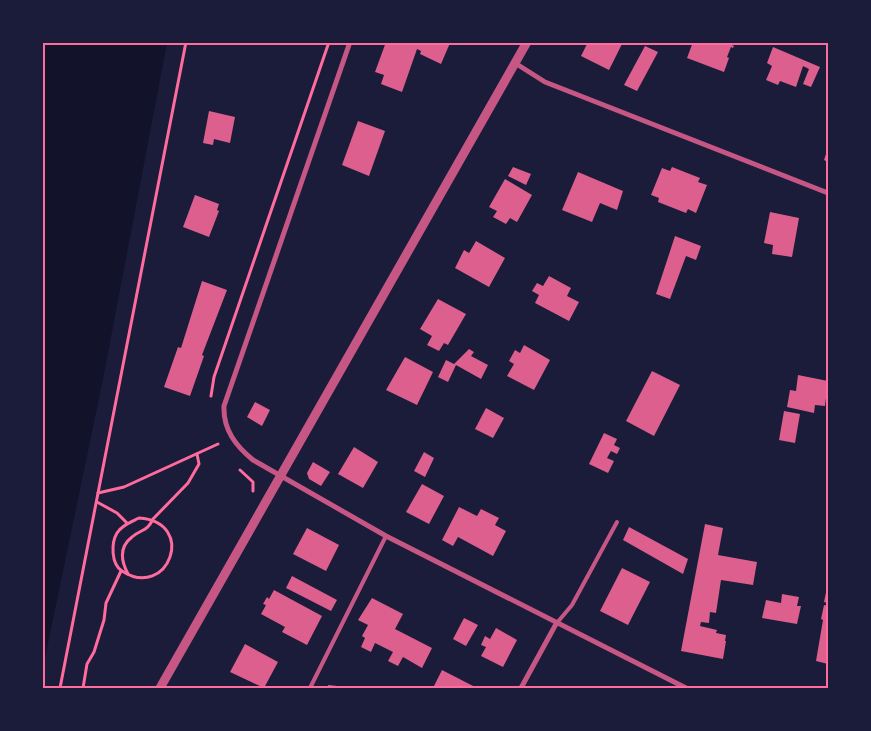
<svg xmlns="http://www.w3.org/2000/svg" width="871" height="731" viewBox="0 0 871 731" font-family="Spectral,serif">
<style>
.water{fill:#12122b}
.building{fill:#dd5f8e}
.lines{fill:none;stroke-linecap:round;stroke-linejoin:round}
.path{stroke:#ff6b9d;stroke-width:3}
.service{stroke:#c65784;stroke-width:4}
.minor{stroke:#c65784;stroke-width:5}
.tertiary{stroke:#c65784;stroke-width:9}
.neatline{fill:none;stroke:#ff6b9d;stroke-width:2}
</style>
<rect width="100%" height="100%" fill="#1b1b3a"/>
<!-- water -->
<path class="water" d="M46,43H167L103,379L43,667L42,61Z"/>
<!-- building -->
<g class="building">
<path d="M386,42H407L415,45L416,42L450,43L441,64L420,54L421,51L417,49L402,92L381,84L384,75L375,72Z"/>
<path d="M588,42H623L609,70L581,56Z"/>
<path d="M693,42H725L734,46L733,48L731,47L727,57L729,58L724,72L687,58Z"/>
<path d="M645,46L658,52L637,91L624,85Z"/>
<path d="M773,47L820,67L811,87L803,84L809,69L803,66L796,87L780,81L778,85L766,80L772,66L767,63Z"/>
<path d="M209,111L235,117L230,143L214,139L213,145L203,143Z"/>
<path d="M358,121L385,131L369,176L342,165Z"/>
<path d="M828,148V162L824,160Z"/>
<path d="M513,167L531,174L526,185L508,176Z"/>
<path d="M672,167L700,178L698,182L707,185L696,213L688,209L686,213L658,202L659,198L651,195L662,168L670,171Z"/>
<path d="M578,172L623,191L617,210L600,203L592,222L562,210Z"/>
<path d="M505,179L532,195L517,222L510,218L506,224L493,217L497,211L489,207Z"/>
<path d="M195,195L219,204L217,210L219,211L209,237L183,227Z"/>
<path d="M770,212L799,218L792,257L772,254L773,245L764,243Z"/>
<path d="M675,236L701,246L696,260L686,256L670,299L656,294Z"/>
<path d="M476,241L505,258L489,287L455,268L464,250L469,253Z"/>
<path d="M549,276L571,288L567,296L579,302L569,321L535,303L539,295L532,291L537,283L543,286Z"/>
<path d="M202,281L227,290L202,355L204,356L190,396L164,387L178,347L181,348Z"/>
<path d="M438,299L466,314L448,345L444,343L439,351L427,345L432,336L420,329Z"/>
<path d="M524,345L550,360L534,390L507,376L514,364L509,361L515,350L520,353Z"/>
<path d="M469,349L474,352L471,356L488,365L481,379L456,365L448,382L438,377L446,360L454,364Z"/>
<path d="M405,357L433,372L417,405L386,390Z"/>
<path d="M652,371L680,385L654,436L626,421Z"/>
<path d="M798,375L828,381L825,406L815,405L814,413L787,407L790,390L796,391Z"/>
<path d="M255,402L270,410L262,426L247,417Z"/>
<path d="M486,408L504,418L493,438L475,429Z"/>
<path d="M784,411L800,414L795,443L779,440Z"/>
<path d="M604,433L617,439L614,445L620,448L617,454L611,451L607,458L614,461L608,473L589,464Z"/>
<path d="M354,447L378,462L363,488L338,474Z"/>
<path d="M424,452L434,458L425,477L414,471Z"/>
<path d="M313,462L330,472L321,486L309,479L307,473Z"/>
<path d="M422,484L444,496L429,524L406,512Z"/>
<path d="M459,507L477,516L481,509L499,518L495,525L506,531L493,556L458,537L453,546L442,540Z"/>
<path d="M705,524L723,528L718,555L757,562L753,585L721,580L716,613L710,612L709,623L701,622L700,626L717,630L716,633L726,635L725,641H726L723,659L681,651Z"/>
<path d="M629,527L688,559L683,574L623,540Z"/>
<path d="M307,528L339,545L326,571L293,554Z"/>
<path d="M622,568L650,582L628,625L600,611Z"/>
<path d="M292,576L337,600L331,611L286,588Z"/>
<path d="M828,583V603L824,602Z"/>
<path d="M274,590L322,616L307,645L282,632L285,627L261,614L266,605L263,604L267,597L269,599Z"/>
<path d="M782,594L799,597L797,606H801L797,624L762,618L766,600L781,603Z"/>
<path d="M372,598L403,614L395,629L432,648L422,668L403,657L398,666L388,661L393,652L375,643L371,652L361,647L365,638L362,636L368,625L358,620Z"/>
<path d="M824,605L828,606V664L816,661L823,620L821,619Z"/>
<path d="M464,618L478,625L466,646L453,639Z"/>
<path d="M496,628L517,640L503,667L481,656L486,647L481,645L485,636L490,639Z"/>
<path d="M245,644L278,662L264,688L230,672Z"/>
<path d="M442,670L477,688H433Z"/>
<path d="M328,685L347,687V688H328Z"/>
</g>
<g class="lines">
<!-- path -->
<g class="path">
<path d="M211,396L214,377L329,42"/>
<path d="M240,470L253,482V491"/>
<path d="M98,493L124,487L218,444"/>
<path d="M97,502L117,513L127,523"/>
<path d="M139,518C198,522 168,601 122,571C111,564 111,543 117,533C122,525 131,522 139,518Z"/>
<path d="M128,574C121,561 119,547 132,537C141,529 147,532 153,519L188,483L199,464L197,454"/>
<path d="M60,688L186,42"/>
<path d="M83,688L87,664L94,652L104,620L106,603L121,571"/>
</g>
<!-- service -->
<g class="service">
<path d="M556,624L572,605L617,522"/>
<path d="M310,688L386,536"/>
</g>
<!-- minor -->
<g class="minor">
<path d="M350,42L224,406C223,430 236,446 253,460L386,536L686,688"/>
<path d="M515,63L545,82L828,193"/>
<path d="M521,688L556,624"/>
</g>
<!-- tertiary -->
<path class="tertiary" d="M160,688L527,42"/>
</g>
<!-- border -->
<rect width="871" height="731" fill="none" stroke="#1b1b3a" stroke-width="88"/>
<rect x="44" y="44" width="783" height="643" class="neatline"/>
</svg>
